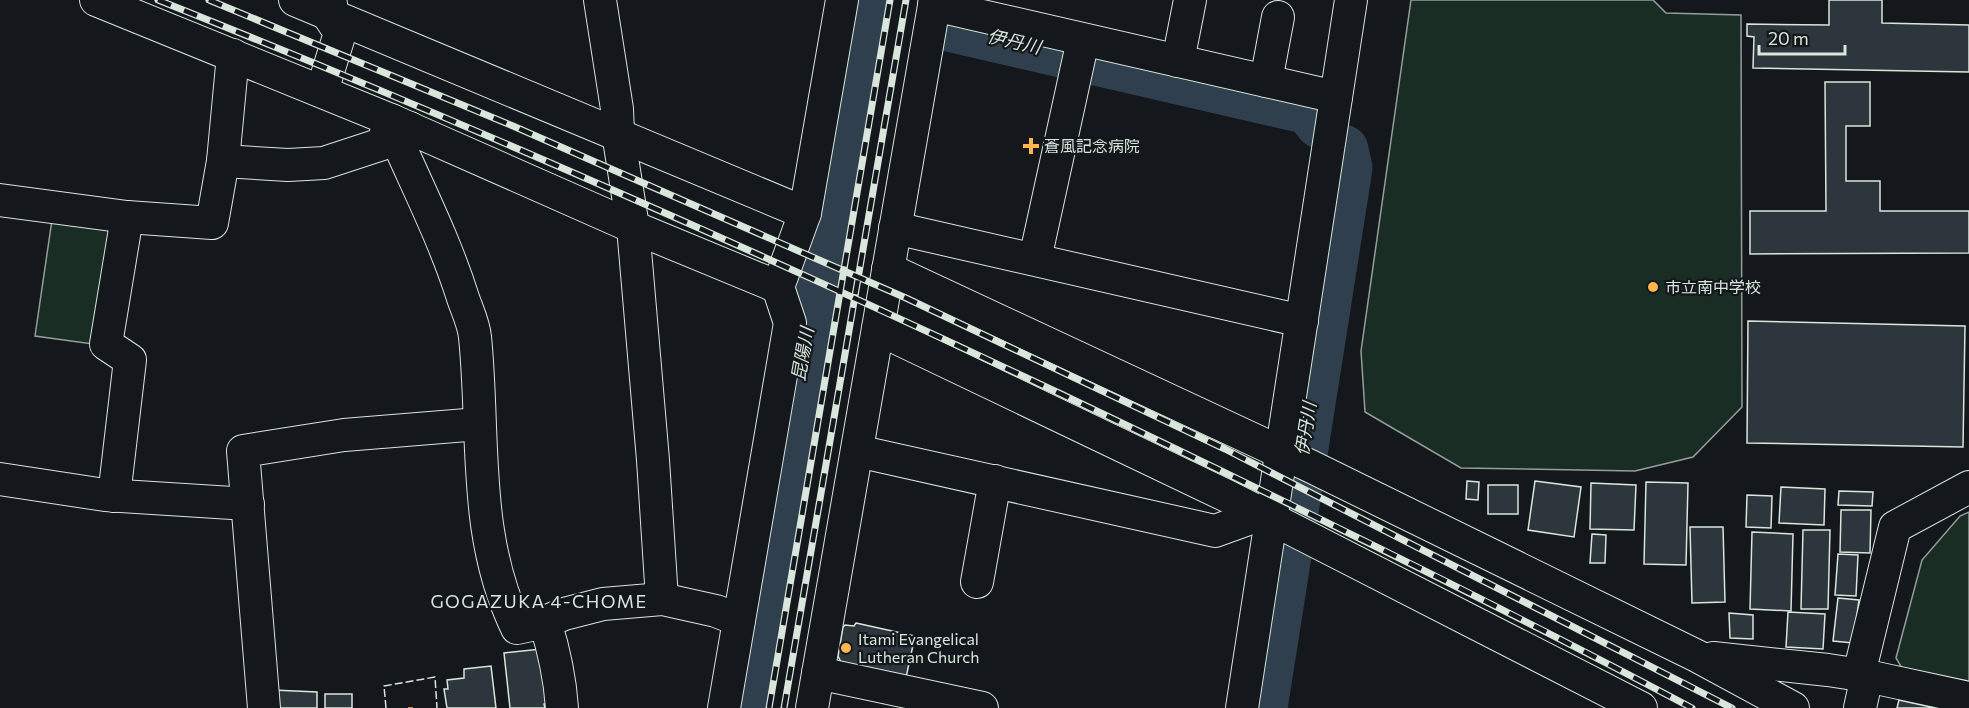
<svg xmlns="http://www.w3.org/2000/svg" width="1969" height="708" viewBox="0 0 1969 708" font-family="Commissioner,'Noto Sans JP',sans-serif">
<style>
.green{fill:#1a2d24;stroke:#939e99;stroke-width:1.5}
.lines{fill:none;stroke-linecap:round;stroke-linejoin:round}
.river{stroke:#2f3f4d;stroke-width:51}
.building{fill:#2c363c;stroke:#d8e6dc;stroke-width:1.5}
.minor-casing{stroke:#d8e6dc;stroke-width:34}
.minor{stroke:#14181c;stroke-width:32}
.rail-casing{stroke:#d8e6dc;stroke-width:7}
.rail{stroke:#14181c;stroke-width:4.5;stroke-dasharray:14;stroke-linecap:butt}
.fence{stroke:#d8e6dc;stroke-width:1.5;stroke-dasharray:8 3;stroke-linecap:butt}
.power{stroke:#ffb74d;stroke-width:1.5;stroke-dasharray:21 4.5 3 4.5;stroke-linecap:butt}
.poi-dot{fill:#ffb74d;stroke:#14181c;stroke-width:2}
.labels{text-anchor:middle;stroke-width:4.5;stroke-linejoin:round;paint-order:stroke}
.poi-label{font-size:16px;fill:#d8e6dc;stroke:#14181c;text-anchor:start}
.water-label{font-size:18px;font-style:italic;fill:#d8e6dc;stroke:#14181c}
.neighbourhood-label{font-size:18px;letter-spacing:1.5px;fill:#d8e6dc;stroke:#14181c}
</style>
<rect width="100%" height="100%" fill="#14181c"/>
<!-- green -->
<g class="green">
<path d="M1411,0H1653L1666,13L1741,15L1742,407L1693,457L1635,471L1461,468L1365,412L1361,351Z"/>
<path d="M53,213L115,221L100,345L35,336Z"/>
<path d="M1969,512V685L1903,670L1896,658L1922,560L1960,516Z"/>
</g>
<g class="lines">
<!-- river -->
<g class="river">
<path d="M948,26L1309,109L1320,123"/>
<path d="M743,708L863,0"/>
<path d="M1262,708L1347,168L1343,150"/>
</g>
</g>
<!-- building -->
<g class="building">
<path d="M1829,0H1882V23L1969,25V72L1753,68L1754,37L1747,36V24L1829,25Z"/>
<path d="M1825,82H1870V126H1846V181H1880V211H1969V253L1750,254V211H1826Z"/>
<path d="M1748,321L1965,326L1963,447L1747,443Z"/>
<path d="M1467,481L1479,482L1478,500L1466,499Z"/>
<path d="M1535,481L1581,487L1574,537L1528,530Z"/>
<path d="M1646,482L1688,483L1686,565L1644,564Z"/>
<path d="M1591,483L1636,485L1634,530L1590,529Z"/>
<rect x="1488" y="485" width="30" height="29"/>
<path d="M1781,487L1825,489L1824,525L1779,523Z"/>
<path d="M1839,491L1873,492L1872,506L1838,505Z"/>
<path d="M1747,495L1772,496L1771,528L1746,527Z"/>
<path d="M1841,510H1871L1870,553L1840,552Z"/>
<path d="M1690,527H1723L1725,602L1692,603Z"/>
<path d="M1803,530H1830L1828,609H1801Z"/>
<path d="M1752,532L1793,534L1791,611L1750,609Z"/>
<path d="M1592,534L1606,535L1605,563H1590Z"/>
<path d="M1838,554L1858,555L1856,596L1835,595Z"/>
<path d="M1838,598L1859,600L1853,643L1833,641Z"/>
<path d="M1788,612L1825,614L1823,649L1786,647Z"/>
<path d="M1729,613L1753,615V639L1730,638Z"/>
<path d="M856,623L915,636L905,682L842,664L838,656L843,627L845,625L854,626Z"/>
<path d="M541,649L551,703L544,704L545,708H510L504,653Z"/>
<path d="M491,666L496,708H447L444,689H448L447,680L464,678V669Z"/>
<path d="M273,690L317,692V708H272Z"/>
<rect x="325" y="694" width="27" height="14"/>
<path d="M1899,700L1931,707L1936,708H1897Z"/>
</g>
<g class="lines">
<!-- minor casing -->
<g class="minor-casing">
<g id="minor">
<path d="M96,0L391,120L633,227L778,287"/>
<path d="M295,0L805,213"/>
<path d="M600,0L617,109L618,133L633,227L653,460L662,599"/>
<path d="M934,5L1336,97"/>
<path d="M1178,61L1190,0"/>
<path d="M1266,81L1278,17"/>
<path d="M322,91L340,33L327,13L331,4"/>
<path d="M410,128L402,151C424,200 447,247 463,298C467,310 474,324 475,337C485,436 472,535 517,628L545,622L564,614L603,604L662,599L716,611L739,620"/>
<path d="M223,161L288,165L324,163L382,144L391,120"/>
<path d="M0,200L127,217L212,223L223,161L233,55"/>
<path d="M895,228L1302,321"/>
<path d="M1035,259L1083,40"/>
<path d="M888,269L1310,466L1697,656L1793,708"/>
<path d="M878,329L1229,497L1641,708"/>
<path d="M857,451L1215,531L1262,514"/>
<path d="M0,479L105,495L248,504"/>
<path d="M114,496L130,360L106,344L127,217"/>
<path d="M977,582L995,481"/>
<path d="M545,622C554,650 560,679 562,708"/>
<path d="M1713,658L1828,670L1867,676L1969,698"/>
<path d="M818,673L982,708"/>
<path d="M1859,674L1895,527L1969,487"/>
<path d="M264,708L243,451L344,435L479,424"/>
<path d="M724,708L790,323L778,287L805,213L842,0"/>
<path d="M812,708L935,0"/>
<path d="M1242,708L1351,0"/>
<path d="M1860,708L1867,676"/>
</g>
</g>
<!-- minor -->
<use href="#minor" class="minor"/>
<!-- rail casing -->
<g class="rail-casing">
<g id="rail">
<path d="M158,0C463,121 764,254 1061,394C1273,495 1485,598 1692,708"/>
<path d="M209,0L513,126L906,298L1225,449L1732,708"/>
<path d="M769,708L890,0"/>
<path d="M784,708L906,0"/>
</g>
</g>
<!-- rail -->
<use href="#rail" class="rail"/>
<!-- fence -->
<path class="fence" d="M386,708L384,686L435,677L437,708"/>
<!-- power -->
<path class="power" d="M408,708H413"/>
</g>
<!-- markers -->
<g class="poi-dot">
<path d="M1028 137h6v6h6v6h-6v6h-6v-6h-6v-6h6z"/>
<circle cx="1653" cy="287" r="6"/>
<circle cx="846" cy="648" r="6"/>
</g>
<g class="labels">
<!-- poi labels -->
<g class="poi-label">
<text x="1044" y="152">蒼風記念病院</text>
<text x="1665" y="293">市立南中学校</text>
<text x="858" y="645">Itami Evangelical<tspan x="858" dy="18">Lutheran Church</tspan></text>
</g>
<!-- water labels -->
<g class="water-label">
<text transform="translate(1014 42) rotate(13)" y="6">伊丹川</text>
<text transform="translate(803 354) rotate(-80)" y="6">昆陽川</text>
<text transform="translate(1306 429) rotate(-81)" y="6">伊丹川</text>
</g>
<!-- neighbourhood labels -->
<g class="neighbourhood-label">
<text x="539" y="608">GOGAZUKA 4-CHOME</text>
</g>
</g>
<!-- scale -->
<path d="M1759 45v9h86v-9" fill="none" stroke="#d8e6dc" stroke-width="3"/>
<text x="1768" y="45" font-size="18" fill="#d8e6dc" stroke="#14181c" stroke-width="4.5" paint-order="stroke">20 m</text>
</svg>
